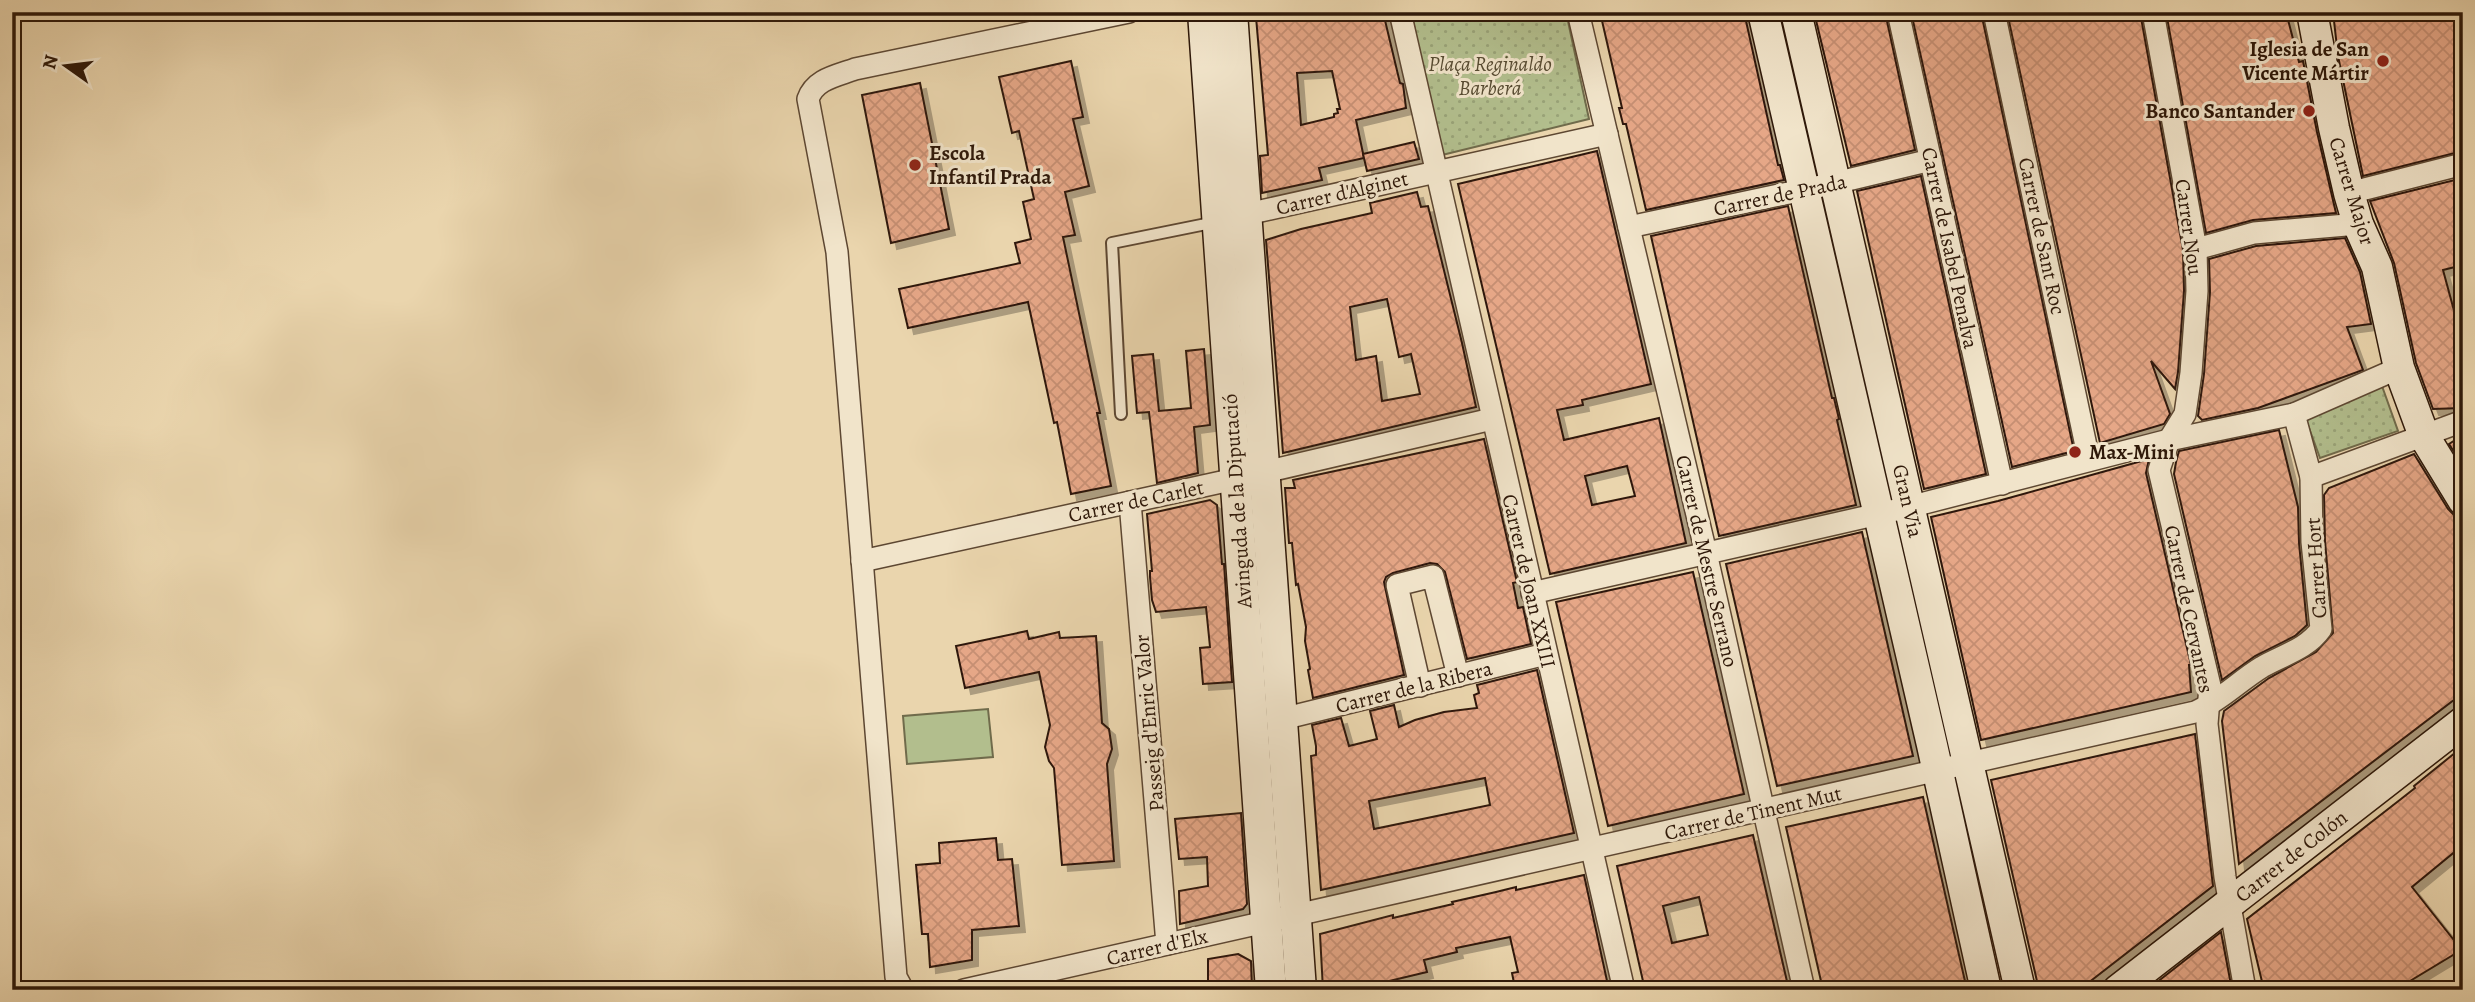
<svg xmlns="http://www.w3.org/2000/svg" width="2475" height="1002" viewBox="0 0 2475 1002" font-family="Alegreya,serif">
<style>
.grass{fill:#b2be8d;stroke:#706b4b;stroke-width:2}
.park{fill:url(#park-dots);stroke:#706b4b;stroke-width:2}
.building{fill:url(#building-cross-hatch);stroke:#2e1809;stroke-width:2;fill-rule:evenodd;filter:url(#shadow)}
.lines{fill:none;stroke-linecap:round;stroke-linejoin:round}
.lane-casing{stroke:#5d4732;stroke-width:14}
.street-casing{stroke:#5d4732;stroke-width:24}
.secondary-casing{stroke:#2e1809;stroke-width:33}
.lane{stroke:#f1e4ca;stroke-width:10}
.street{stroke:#f1e4ca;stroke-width:21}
.secondary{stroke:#f1e4ca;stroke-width:30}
.poi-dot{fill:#8f2418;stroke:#f1e4ca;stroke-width:2.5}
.labels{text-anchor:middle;stroke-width:6;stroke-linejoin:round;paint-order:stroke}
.poi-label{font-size:21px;font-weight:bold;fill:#2e1809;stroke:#f1e4ca;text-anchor:end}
.park-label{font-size:21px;font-style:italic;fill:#564a31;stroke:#f1e4ca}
.street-label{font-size:21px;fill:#2e1809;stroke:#f1e4ca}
</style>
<defs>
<pattern id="park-dots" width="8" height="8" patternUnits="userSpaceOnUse" patternTransform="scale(1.75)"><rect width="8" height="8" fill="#b2be8d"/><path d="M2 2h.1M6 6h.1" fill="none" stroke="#99a378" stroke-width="1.8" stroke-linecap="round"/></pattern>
<pattern id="building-cross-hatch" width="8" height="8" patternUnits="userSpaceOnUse" patternTransform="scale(1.75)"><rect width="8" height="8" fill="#e6a787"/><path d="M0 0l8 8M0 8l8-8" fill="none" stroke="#c68f73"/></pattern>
<filter id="shadow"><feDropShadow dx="6" dy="6" stdDeviation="0" flood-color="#0004"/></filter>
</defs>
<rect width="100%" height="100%" fill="#ead5ad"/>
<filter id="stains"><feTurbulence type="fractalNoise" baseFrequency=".00286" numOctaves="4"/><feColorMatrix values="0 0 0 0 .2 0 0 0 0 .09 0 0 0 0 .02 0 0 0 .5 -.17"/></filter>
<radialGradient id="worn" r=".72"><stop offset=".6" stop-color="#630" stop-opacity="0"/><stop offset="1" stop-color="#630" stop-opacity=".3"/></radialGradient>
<!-- grass -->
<path class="grass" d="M988,709L993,757L907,764L903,716Z"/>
<!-- park -->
<g class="park">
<path d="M1411,12H1566L1589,119L1442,155Z"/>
<path d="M2382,386L2398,431L2320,458L2305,417Z"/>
</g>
<!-- building -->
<g class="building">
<path d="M1279,12H1383L1400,83L1403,84L1406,108L1356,120L1364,158L1319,168L1322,180L1262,193L1260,156L1268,155L1256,17ZM1332,71L1340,109H1337L1338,113L1334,114V117L1301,125L1297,73Z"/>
<path d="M1600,12H1744L1778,165H1780L1784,180L1646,210L1626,124H1623L1619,108H1622Z"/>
<path d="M1814,12H1885L1915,150L1851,166Z"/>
<path d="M1911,12H1981L2074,451L2012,467Z"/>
<path d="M2007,12H2140L2183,250L2184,291L2178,372L2175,389L2151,361L2170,414L2164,424L2100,443Z"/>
<path d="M2166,12H2286L2299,62L2303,61L2317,132L2336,213L2253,220L2206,233Z"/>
<path d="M2333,12H2463V151L2363,176L2338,56Z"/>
<path d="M1071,61L1083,117L1073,119L1089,186L1065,192L1075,235L1063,237L1100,413H1097L1111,486L1071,494L1057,422L1054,423L1028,302L908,328L899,289L1020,263L1015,243L1031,239L1023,202L1034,199L1019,131L1012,133L999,77Z"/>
<path d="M920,83L949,229L891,243L862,95Z"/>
<path d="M1414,142L1419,159L1367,171L1363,154Z"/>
<path d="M1597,151L1651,384L1582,400L1583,405L1557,410L1564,440L1659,418L1686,543L1550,574L1458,184ZM1627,466L1635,496L1592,505L1585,476Z"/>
<path d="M1921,176L1986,474L1924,489L1857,191Z"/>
<path d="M2463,178V235L2458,236L2463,255V265L2443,270L2459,329L2463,328V408L2433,409L2416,363L2394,263L2370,201Z"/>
<path d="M1417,192L1421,207L1428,206L1462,343L1476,407L1283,453L1266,240L1301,229L1372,213L1370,203ZM1387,299L1399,357L1411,354L1420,394L1382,401L1376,356L1356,360L1350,307Z"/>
<path d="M1788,206L1832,398H1834L1839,419L1837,420L1856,505L1719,536L1651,236Z"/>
<path d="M2345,238L2360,272L2371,324L2347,327L2363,370L2258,408L2202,420L2198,416L2204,374L2210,292L2209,259L2256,246Z"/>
<path d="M1204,349L1210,425L1194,427L1198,473L1157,483L1149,412L1137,413L1132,356L1153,354L1159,411L1191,408L1186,351Z"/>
<path d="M2279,430L2298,507L2299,543L2307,625L2295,636L2255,656L2222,680L2174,474L2176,462L2179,451Z"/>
<path d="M2463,435V466L2449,444Z"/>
<path d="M1484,439L1517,582L1513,583L1518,608L1523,607L1531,644L1467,659L1445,572L1437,564L1430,563L1393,573L1386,577L1384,582L1404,675L1313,698L1308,670L1310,669L1305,641L1306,627L1298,584L1296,585L1292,543H1289L1285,488H1295L1293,480Z"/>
<path d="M2414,454L2448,509L2454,515L2463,517V693L2239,864L2222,721L2224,711L2269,678L2316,652L2333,633L2325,541L2324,495L2329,488Z"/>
<path d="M2149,459L2146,473L2191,665H2189L2191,692L1981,740L1931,517L1998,501Z"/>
<path d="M1210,500L1217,505L1222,564H1224L1232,682L1203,684L1200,648L1210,647L1206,607L1156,612L1152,600L1150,577V571H1152L1147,514Z"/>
<path d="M1862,532L1913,756L1777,786L1726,564Z"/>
<path d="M1693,572L1744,794L1608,826L1556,602Z"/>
<path d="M1027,631L1029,639L1059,632L1060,638L1096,636L1102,723L1109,729L1112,749L1107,764L1114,861L1062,865L1054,768L1049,761L1045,747L1050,725L1039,672L965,688L956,646Z"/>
<path d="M1537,670L1574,833L1321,890L1311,756L1316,755V746L1312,725L1341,718L1349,746L1377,739L1370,711L1394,705L1399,727L1415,720L1444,712L1477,708L1474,695L1479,693L1477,685ZM1485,778L1490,805L1374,829L1369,801Z"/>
<path d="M2195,734L2213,886L2079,990H2039L1991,780Z"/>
<path d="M2456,752L2463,759V845L2412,887L2453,939L2463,932V949L2395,990H2264L2247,919L2401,799L2415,788L2414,786Z"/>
<path d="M1923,797L1967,990H1823L1786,827Z"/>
<path d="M1241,813L1247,904L1243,909L1180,924L1179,891L1208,886L1207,857L1179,859L1175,819Z"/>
<path d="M1753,835L1789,990H1645L1617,866ZM1699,897L1708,935L1672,943L1663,906Z"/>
<path d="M996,838L998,860L1012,859L1019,926L972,930V960L930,967L928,934H922L916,865L940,863L939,843Z"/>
<path d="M1584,875L1609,990H1538L1536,983L1515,988L1512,973L1518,972L1510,937L1456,948L1457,952L1424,960L1427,972L1385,982L1387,990H1323L1320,934L1393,915V918L1453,904L1452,902L1496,892L1516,887V890Z"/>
<path d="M2221,932L2232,990H2147L2198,950Z"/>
<path d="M1238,954L1251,961L1252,990H1220V985H1208V959Z"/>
</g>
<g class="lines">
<!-- lane casing -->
<g class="lane-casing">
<path id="lane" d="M1121,414L1112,243L1216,222"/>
</g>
<!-- street casing -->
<g class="street-casing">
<g id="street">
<path d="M1400,12L1624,990"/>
<path d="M1578,12L1706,553L1804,990"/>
<path d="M1898,12L2002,484"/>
<path d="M1994,12L2089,460"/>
<path d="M2153,12L2196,249L2197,291L2191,373L2185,414L2169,440L2159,470L2210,686L2207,724L2225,877L2245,990"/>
<path d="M2349,193L2463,164"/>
<path d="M1247,214L1607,134"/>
<path d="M1629,227L1835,183L1931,160"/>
<path d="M2196,249L2254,233L2358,224"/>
<path d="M2311,477L2463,421"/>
<path d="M1130,502L1167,944"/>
<path d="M862,561L1235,479L1492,419"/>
<path d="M1532,593L1909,507L2169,440L2294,414L2399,368"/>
<path d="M1420,686L1397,585L1433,576L1458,676"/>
<path d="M1282,719L1546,654"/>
<path d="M903,990L896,977L837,252L808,99C815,79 836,76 855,69L1129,12"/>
<path d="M964,990L2195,712C2220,701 2239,681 2262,667C2283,655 2307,649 2321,629L2312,542L2311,477L2294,414"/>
</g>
</g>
<!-- secondary casing -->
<g class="secondary-casing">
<g id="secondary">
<path d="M1203,12L1271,990"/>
<path d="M1232,12L1301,990"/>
<path d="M1763,12L1932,745L1986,990"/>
<path d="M1796,12L2020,990"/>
<path d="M2312,12L2334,128L2349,193L2358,224L2377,267L2399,368L2424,436L2463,500"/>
<path d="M2118,990L2463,722"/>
</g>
</g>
<!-- lane -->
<use href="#lane" class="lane"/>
<!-- street -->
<use href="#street" class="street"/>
<!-- secondary -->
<use href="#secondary" class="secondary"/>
</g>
<!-- markers -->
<g class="poi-dot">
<circle cx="2383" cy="61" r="7"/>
<circle cx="2309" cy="111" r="7"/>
<circle cx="915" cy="165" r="7"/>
<circle cx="2075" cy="452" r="7"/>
</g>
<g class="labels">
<!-- poi labels -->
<g class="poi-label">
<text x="2369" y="56">Iglesia de San<tspan x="2369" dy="24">Vicente Mártir</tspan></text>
<text x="2295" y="118">Banco Santander</text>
<text x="929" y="160" text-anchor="start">Escola<tspan x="929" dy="24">Infantil Prada</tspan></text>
<text x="2089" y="459" text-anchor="start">Max-Mini</text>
</g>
<!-- park labels -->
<g class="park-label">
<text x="1490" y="71">Plaça Reginaldo<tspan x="1490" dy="24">Barberá</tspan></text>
</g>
<!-- street labels -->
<g class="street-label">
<text transform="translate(2352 191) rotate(73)" y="7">Carrer Major</text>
<text transform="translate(1342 193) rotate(-13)" y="7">Carrer d'Alginet</text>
<text transform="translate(1780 195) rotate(-12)" y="7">Carrer de Prada</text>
<text transform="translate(2189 227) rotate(82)" y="7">Carrer Nou</text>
<text transform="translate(2042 236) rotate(78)" y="7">Carrer de Sant Roc</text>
<text transform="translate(1950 248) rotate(78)" y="7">Carrer de Isabel Penalva</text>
<text transform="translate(1136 501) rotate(-12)" y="7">Carrer de Carlet</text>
<text transform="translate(1237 501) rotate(-94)" y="7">Avinguda de la Diputació</text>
<text transform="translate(1908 501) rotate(77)" y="7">Gran Via</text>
<text transform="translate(1707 561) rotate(77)" y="7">Carrer de Mestre Serrano</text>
<text transform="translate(2316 568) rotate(-94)" y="7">Carrer Hort</text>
<text transform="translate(1529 581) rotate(77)" y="7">Carrer de Joan XXIII</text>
<text transform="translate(2189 609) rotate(78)" y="7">Carrer de Cervantes</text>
<text transform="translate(1414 687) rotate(-14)" y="7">Carrer de la Ribera</text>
<text transform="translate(1149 723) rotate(-95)" y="7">Passeig d'Enric Valor</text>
<text transform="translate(1753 813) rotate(-13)" y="7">Carrer de Tinent Mut</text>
<text transform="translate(2291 856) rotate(-38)" y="7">Carrer de Colón</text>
<text transform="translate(1157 947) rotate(-13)" y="7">Carrer d'Elx</text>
</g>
</g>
<!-- margin -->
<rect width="2475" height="1002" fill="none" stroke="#ead5ad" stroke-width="42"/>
<rect x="14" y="14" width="2447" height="974" fill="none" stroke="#2e1809" stroke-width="3.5"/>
<rect x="21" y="21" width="2433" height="960" fill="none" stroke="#2e1809" stroke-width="2"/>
<!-- north arrow -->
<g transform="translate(66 66) rotate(284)" stroke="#f1e4ca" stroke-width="5" paint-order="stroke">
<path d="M0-5L12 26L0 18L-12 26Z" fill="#2e1809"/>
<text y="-10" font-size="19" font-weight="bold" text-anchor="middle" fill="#2e1809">N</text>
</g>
<rect width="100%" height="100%" filter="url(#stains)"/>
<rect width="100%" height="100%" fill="url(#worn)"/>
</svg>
